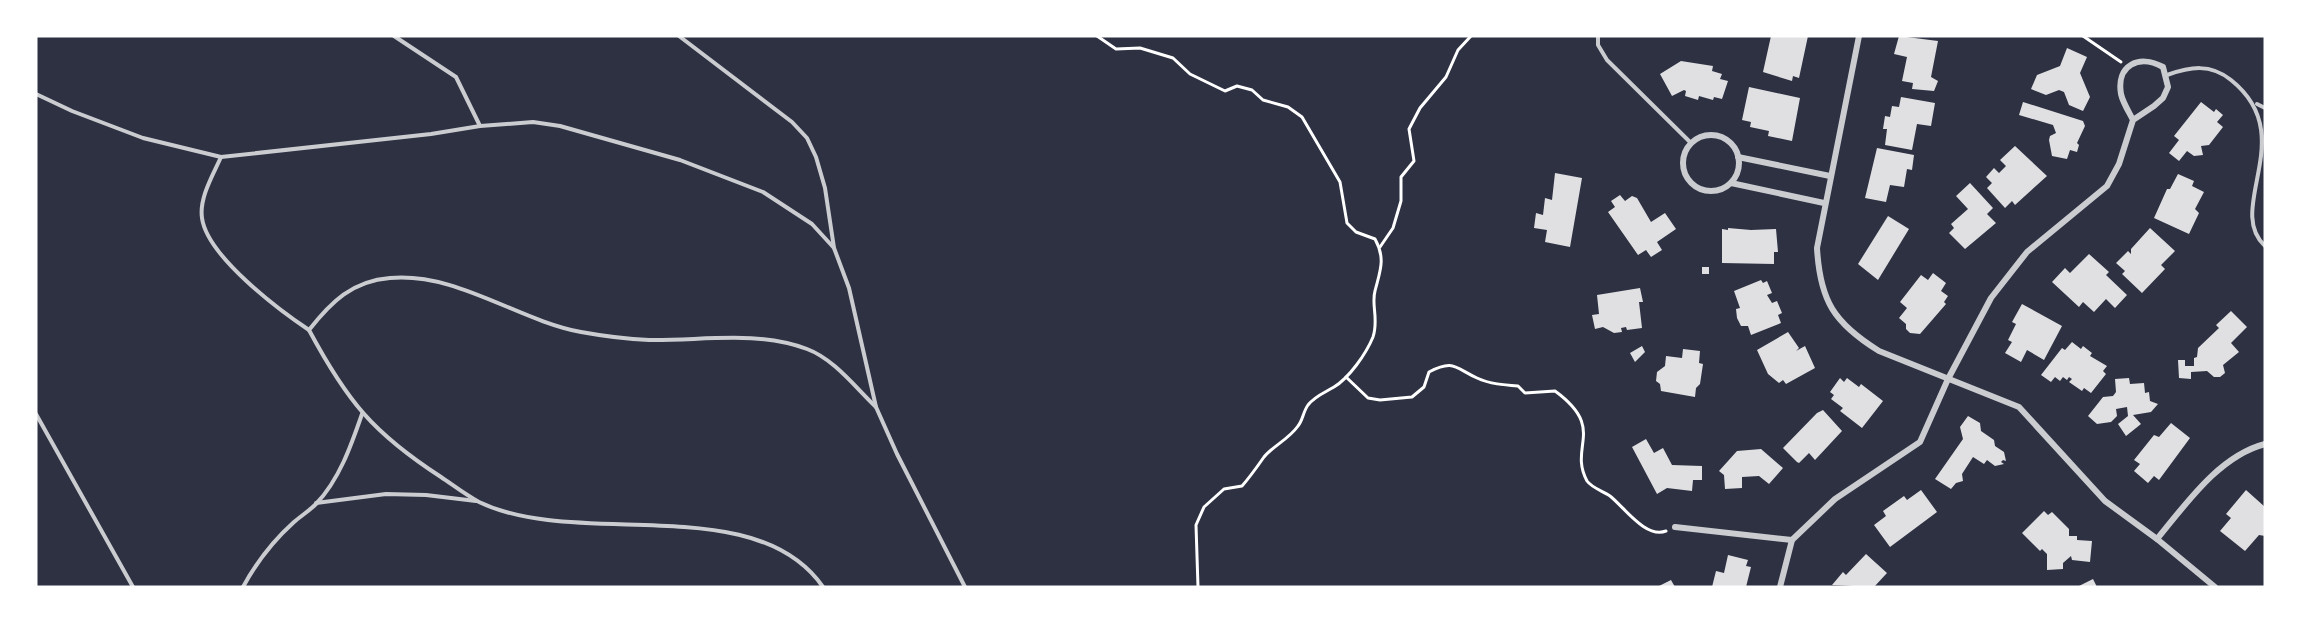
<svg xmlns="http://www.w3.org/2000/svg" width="2301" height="623" viewBox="0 0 2301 623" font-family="Rubik,sans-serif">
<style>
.building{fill:#e0e0e3}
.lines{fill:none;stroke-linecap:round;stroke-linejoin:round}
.path{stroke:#fff;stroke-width:3}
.service{stroke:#caccd0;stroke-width:4}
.minor{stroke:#caccd0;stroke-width:6}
</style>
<rect width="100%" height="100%" fill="#2d3142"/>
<!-- building -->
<g class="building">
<path d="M1771,36H1808L1799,78L1793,76L1792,81L1763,72Z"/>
<path d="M1899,36L1938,41L1931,77L1938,81L1934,91L1912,89L1913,83L1902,81L1907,57L1894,54Z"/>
<path d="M2067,48L2087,57L2080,73L2090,97L2083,111L2069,105L2064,92L2059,90L2046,95L2031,89L2037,75L2060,66Z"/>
<path d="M1681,61L1713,66L1712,71L1722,74L1720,79L1728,81L1722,99L1714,97L1713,100L1699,96L1698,100L1685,96L1686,91L1684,90L1672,96L1660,74Z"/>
<path d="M1749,87L1800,98L1792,141L1768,136L1769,131L1750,127L1751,122L1742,120Z"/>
<path d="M1901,97L1935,103L1931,126L1917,124L1912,150L1885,145L1887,129H1883L1885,116L1890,117L1892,106L1899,107Z"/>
<path d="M2023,102L2083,121L2085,126L2077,143L2079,145L2077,152L2070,150L2067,159L2052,156L2049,140L2050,136L2056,133L2053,125L2019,115Z"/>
<path d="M2201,102L2214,112L2216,109L2223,115L2217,122L2223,127L2209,145L2201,146L2203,155L2194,156L2187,151L2179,161L2169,153L2179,140L2174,136Z"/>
<path d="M2015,146L2047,176L2015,205L2012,201L2005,208L1987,188L1992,183L1986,177L1994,168L1999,173L2006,166L2000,160Z"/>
<path d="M1877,148L1914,155L1912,170L1907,169L1904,187L1890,185L1886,202L1865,198Z"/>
<path d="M1555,173L1582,178L1570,247L1545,242L1547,230L1534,228L1536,213L1543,215L1545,198L1552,200Z"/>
<path d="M2178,174L2194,181L2192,186L2204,192L2195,209L2199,213L2189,234L2154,218L2167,189H2170Z"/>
<path d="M1970,183L1993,208L1987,214L1996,223L1965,249L1949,233L1954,228L1951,224L1968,209L1956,196Z"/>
<path d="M1620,195L1625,201L1632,196L1637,198L1651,222L1665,213L1676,229L1657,242L1662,250L1651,257L1646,250L1638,255L1608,212L1615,207L1611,201Z"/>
<path d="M1888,216L1909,229L1878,280L1858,264Z"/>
<path d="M1728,228L1751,230L1776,229L1778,252H1774V264L1722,263V229L1728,230Z"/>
<path d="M2150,228L2175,251L2161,265L2165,269L2142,293L2122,274L2125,271L2116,263L2128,251L2131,254V249Z"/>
<path d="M2089,254L2109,272L2106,275L2127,295L2115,308L2106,299L2094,312L2083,302L2079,307L2052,282L2065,268L2070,273Z"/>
<rect x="1702" y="267" width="7" height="7"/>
<path d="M1933,273L1946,283L1941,291L1948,296L1944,302L1946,304L1920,334L1910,333L1906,329V324L1899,318L1907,308L1900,302L1921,275L1928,280Z"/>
<path d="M1761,280L1763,283L1767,281L1772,293L1767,295L1772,303L1777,301L1782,313L1778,315L1781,323L1751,335L1748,326H1741L1737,318L1736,309L1740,308L1734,291Z"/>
<path d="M1640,288L1643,302H1639L1642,328L1627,330L1626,327L1621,328L1622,332L1614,333L1603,327L1595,329L1592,315L1599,314L1597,295Z"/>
<path d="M2022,304L2062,326L2044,360L2027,350L2021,362L2005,353L2012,342L2008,340L2016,324L2012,322Z"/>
<path d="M2231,311L2247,327L2231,343L2239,352L2223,365L2225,373L2220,377H2214L2207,371L2191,372V379L2179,378L2178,360H2185V366H2194V358L2197,357L2198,348L2219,328L2216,325Z"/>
<path d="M1788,332L1799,348L1796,351L1805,346L1815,368L1786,384L1783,380L1779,383L1768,374L1757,350Z"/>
<path d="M2072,342L2081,349L2083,346L2092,353L2090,356L2107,366L2103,371L2106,374L2091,393L2084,388L2082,391L2069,382L2072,379L2069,377L2067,380L2063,377L2060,381L2055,377L2051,382L2041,375L2062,348L2065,350Z"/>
<path d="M1642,346L1645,352L1635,362L1630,353Z"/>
<path d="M1683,349L1700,351L1699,363L1703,364L1700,384L1696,388L1695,397L1661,391L1660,384L1656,381L1657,372L1665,366L1666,356L1682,358Z"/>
<path d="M1840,378L1844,382L1847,378L1859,387L1861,384L1883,401L1862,428L1840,411L1843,408L1831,399L1834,395L1830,392Z"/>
<path d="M2129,378L2130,384L2144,383L2145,393L2149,392L2150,401L2158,404L2151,412L2133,415L2141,424L2126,436L2118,424L2128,416L2127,407L2116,409L2117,416L2111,422L2097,424L2088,416L2103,397L2113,396L2116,392L2115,379Z"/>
<path d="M1823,410L1842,431L1815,460L1809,453L1799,463L1797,462L1783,448L1817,413Z"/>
<path d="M1968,416L1980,423L1981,431L1994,440L1995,446L2004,452L2006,461L2003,460L2001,462L2004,464L1995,466L1987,460L1984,464L1973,457L1962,474L1963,481L1956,483L1951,489L1935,479L1963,439L1960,427Z"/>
<path d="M2171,423L2190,438L2159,480L2154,476L2148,483L2134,471L2140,464L2134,460L2154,435L2159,437Z"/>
<path d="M1646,439L1654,453L1663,448L1672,465L1702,466V480H1693L1692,491L1667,488L1657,494L1632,447Z"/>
<path d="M1761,449L1783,468L1769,484L1759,476L1742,477V488L1725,489L1724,475L1719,471L1737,451Z"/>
<path d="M1921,490L1937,512L1890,547L1874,525L1886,516L1883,511L1904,496L1907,500Z"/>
<path d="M2246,490L2265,507V536L2259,535L2245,551L2220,531L2231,518L2226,514Z"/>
<path d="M2044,511L2048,515L2052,512L2069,529V536H2077V540L2092,541L2090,562L2072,560L2071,556L2063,563V569L2047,570V554L2042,549L2040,551L2022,533Z"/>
<path d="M1866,554L1887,573L1874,587L1832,585L1843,572L1846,575Z"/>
<path d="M1728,555L1748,560L1746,566L1751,567L1746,587H1712L1716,571L1724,573Z"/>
<path d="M2093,579L2097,587H2077Z"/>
<path d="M1671,580L1675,587H1657Z"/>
</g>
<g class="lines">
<!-- path -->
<g class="path">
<path d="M1097,36L1116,49L1140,48L1173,58L1190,74L1225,91L1237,86L1252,90L1263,100L1288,107L1302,117L1340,182L1347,223L1356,232L1375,239C1386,259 1380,271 1375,291C1371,305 1379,319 1373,337C1366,354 1349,378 1334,387C1324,393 1315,396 1308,405C1303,412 1303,420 1298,426C1289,439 1273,446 1264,457C1257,467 1250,477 1242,486L1224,489L1204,507L1196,525L1198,587"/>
<path d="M2083,36L2121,62"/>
<path d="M1380,247L1393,228L1401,201V177L1414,161L1409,129L1420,108L1446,77L1458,50L1471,36"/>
<path d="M1346,377L1368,398L1380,400L1412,397L1424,387L1429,372C1454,359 1455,368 1477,378C1490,384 1504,385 1518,386L1525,393L1555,391C1607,429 1568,446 1587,481C1592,488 1603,491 1610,496C1624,507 1646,539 1666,531"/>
</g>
<!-- service -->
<g class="service">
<path d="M394,36L456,77L480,126"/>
<path d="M679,36L792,122L807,138L816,157L825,188L834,248L849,288L876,407L897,454L965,587"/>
<path d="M1598,36V45L1607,60L1691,143"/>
<path d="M2167,75C2190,67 2210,63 2231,80C2301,136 2224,208 2265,246"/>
<path d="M36,94L72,111L143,138L221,157L431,134L480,126L533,122L560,126L680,160L763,192L812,224L834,248"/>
<path d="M2257,104L2265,108"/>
<path d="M221,157C213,175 199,198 202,218C207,256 279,310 309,330"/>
<path d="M36,414L133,587"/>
<path d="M316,503L386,494L426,495L476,501"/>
<path d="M243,587C256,563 274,540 294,522C301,516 309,511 316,504C339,480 351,446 362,414"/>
<path d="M823,587C755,489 579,550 479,502C466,495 453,485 441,477C373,433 347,401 309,330C331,302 352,281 390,278C457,272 517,320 581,332C603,336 626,339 649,340C701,341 756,330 807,349C834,359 855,387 876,407"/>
</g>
<!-- minor -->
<g class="minor">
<path d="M1859,36L1817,248C1820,301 1834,323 1879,351L2019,407L2105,501L2157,539L2215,587"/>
<circle cx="1711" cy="163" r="28"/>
<path d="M1738,157L1830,176"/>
<path d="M1731,183L1824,203"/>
<path d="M1675,527L1792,540"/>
<path d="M2157,539C2186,504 2219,456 2265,444"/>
<path d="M1780,587L1792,540L1835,499L1920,442L1948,379L1991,298L2027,252L2107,186L2119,164L2133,120L2154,106L2163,98L2168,87L2163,67C2139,54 2116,65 2121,94C2123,103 2129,112 2133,120"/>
</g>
</g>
<!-- border -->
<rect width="2301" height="623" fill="none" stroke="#ffffff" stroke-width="75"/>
</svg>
